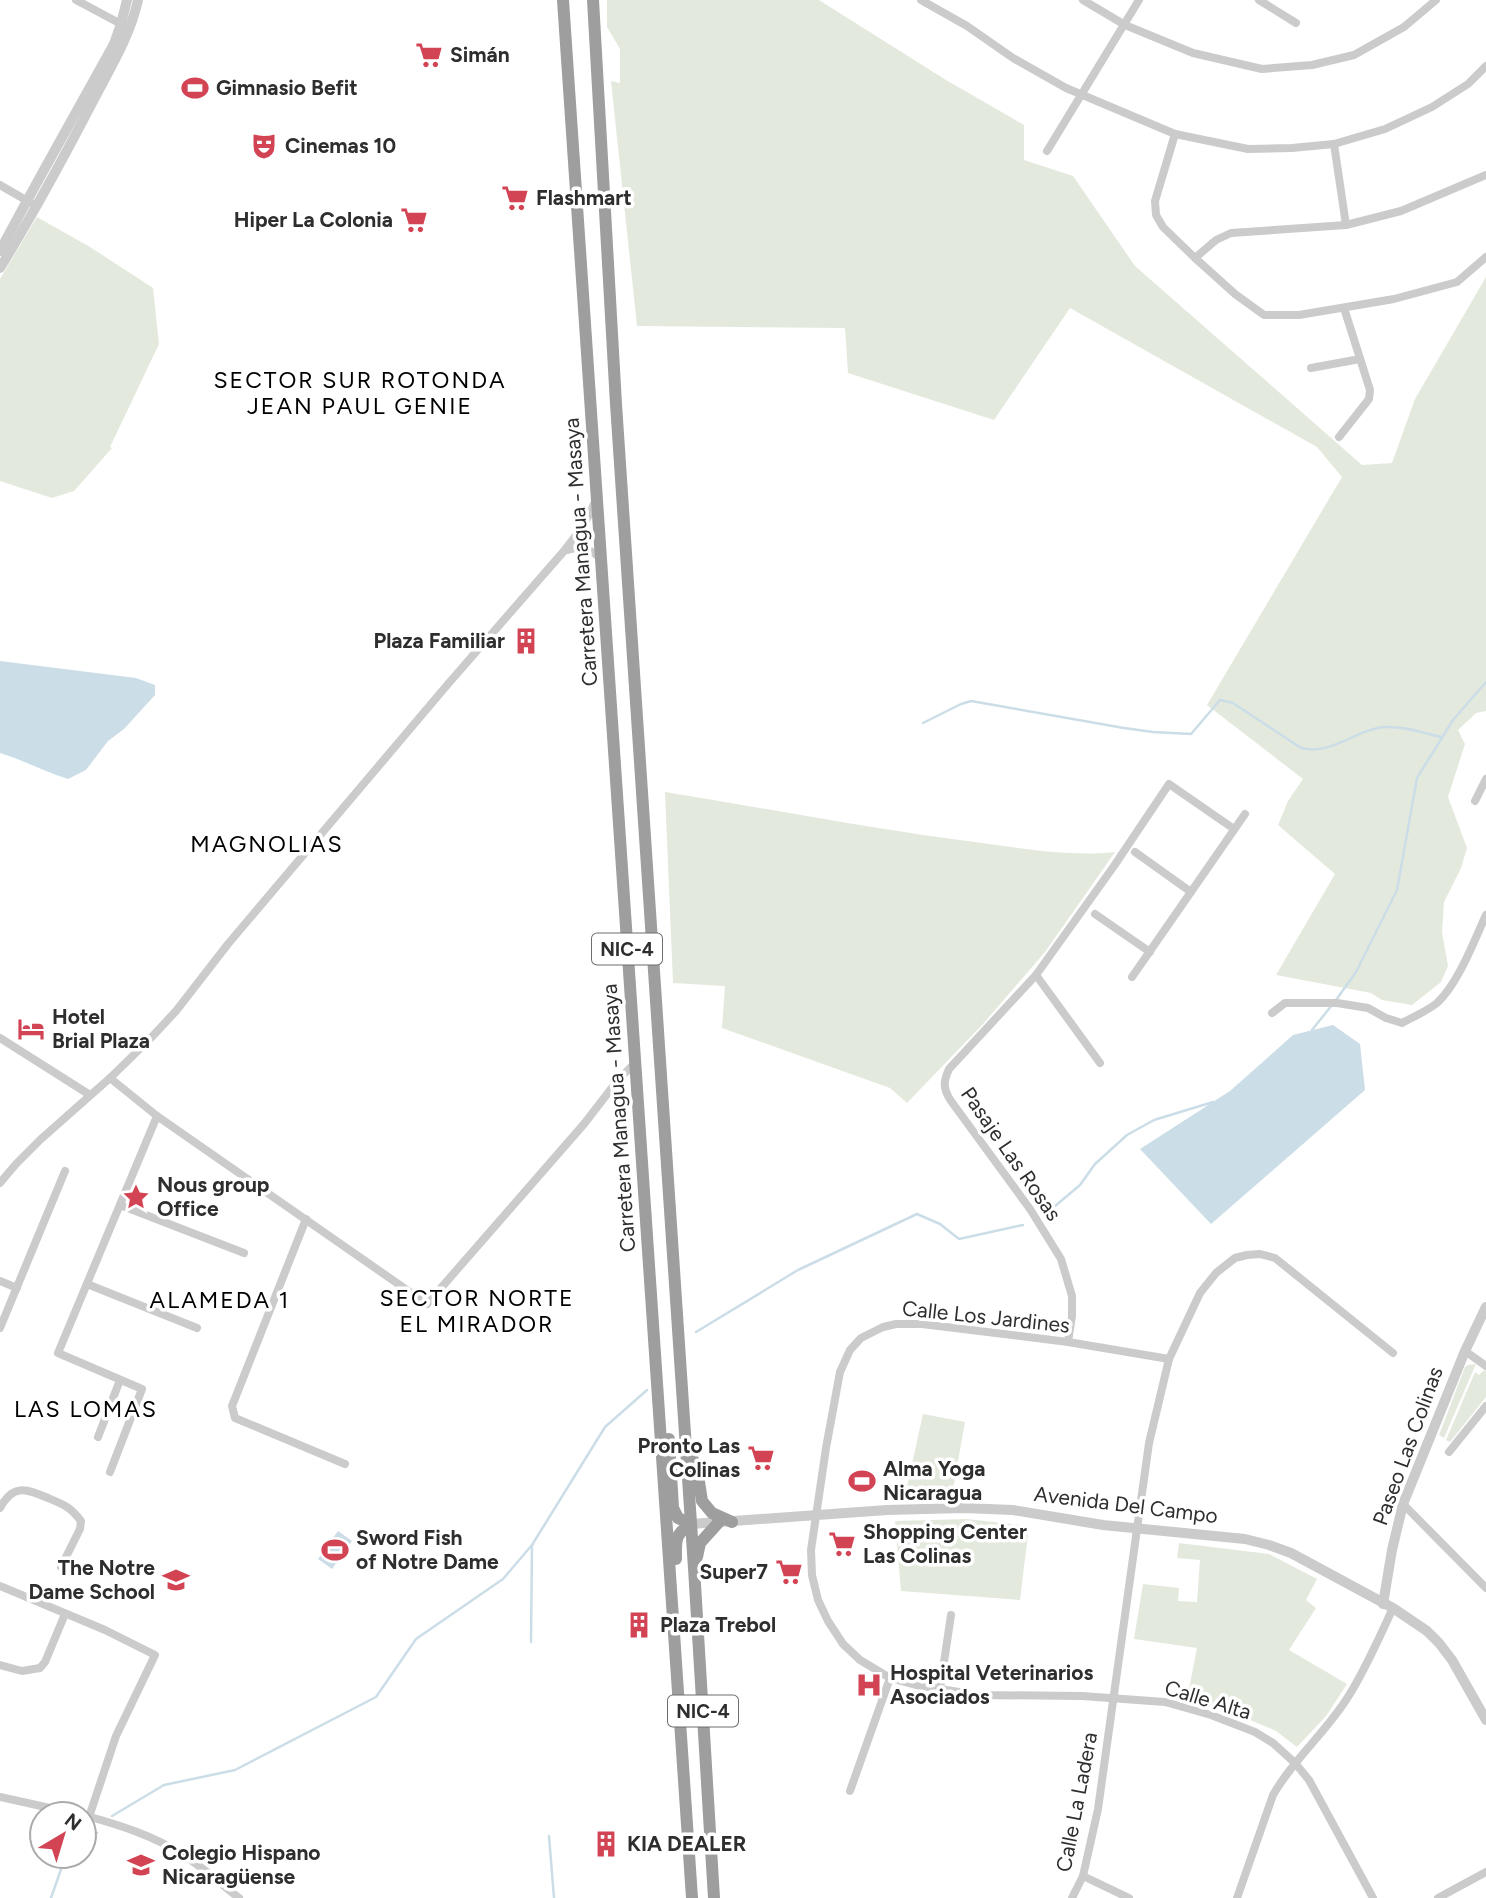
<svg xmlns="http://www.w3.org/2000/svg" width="1486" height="1898" viewBox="0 0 1486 1898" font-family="Figtree,sans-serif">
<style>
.green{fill:#e4e9dd}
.water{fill:#cbdde7}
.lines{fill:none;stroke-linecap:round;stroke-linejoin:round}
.stream{stroke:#cbdde7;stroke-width:2.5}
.minor{stroke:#cbcbcb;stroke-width:8}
.tertiary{stroke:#cbcbcb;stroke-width:10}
.trunk{stroke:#9e9e9e;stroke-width:12}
.labels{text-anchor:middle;stroke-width:7;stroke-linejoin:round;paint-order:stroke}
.shield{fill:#fff;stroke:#6d6d6d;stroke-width:2}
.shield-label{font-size:19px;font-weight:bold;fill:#2e2e2e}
.poi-label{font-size:21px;font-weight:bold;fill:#2e2e2e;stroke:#fff;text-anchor:start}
.street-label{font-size:21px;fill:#2e2e2e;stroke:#fff}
.neighbourhood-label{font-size:23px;letter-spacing:2px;fill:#000;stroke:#fff}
</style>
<rect width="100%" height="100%" fill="#fff"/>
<!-- green -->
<g class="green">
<path d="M607,0H819L946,80L1024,125V160L1073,176L1135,266L1362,465L1392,463L1415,399L1486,277V711L1476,713L1458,730L1465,744L1448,797L1467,848L1461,868L1444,902L1442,932L1448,966L1441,982L1412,1005L1382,1000L1371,993L1276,975L1335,874L1278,825L1288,801L1303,779L1207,705L1342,477L1317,447L1070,308L994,420L848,373L845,328L637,326L611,81L620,83V49L607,27Z"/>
<path d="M37,217L90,247L153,288L159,344L110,447L112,448L74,491L52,498L0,481V279Z"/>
<path d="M665,792C771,809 876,830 982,843C1025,849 1071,857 1115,852L1045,952L983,1024L907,1103L890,1088L722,1028L725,986L673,983Z"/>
<path d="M1476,1364L1444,1438L1439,1435L1465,1367L1468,1365Z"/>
<path d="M1484,1370L1486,1371V1397L1450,1442L1446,1440L1475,1372L1479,1375Z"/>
<path d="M923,1414L965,1422L951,1500L905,1496Z"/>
<path d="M967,1519L1029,1526L1020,1600L901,1591L895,1521Z"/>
<path d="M1179,1543L1269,1554L1317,1579L1306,1600L1316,1608L1289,1650L1347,1684L1326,1716L1297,1747L1276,1731L1231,1712L1187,1699L1197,1648L1134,1639L1143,1584L1179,1588L1178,1601L1197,1602L1200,1560L1177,1558Z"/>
</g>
<!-- water -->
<g class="water">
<path d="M0,661L136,678L155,685V695L124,729L108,741L86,770L68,779C45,772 23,760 0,753Z"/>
<path d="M1333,1025L1360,1044L1365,1090L1211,1224L1140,1149L1230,1091L1293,1035Z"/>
<path d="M338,1531L352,1541L332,1569L318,1559Z"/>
</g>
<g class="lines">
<!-- stream -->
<g class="stream">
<path d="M923,723L961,704L971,701L1124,728L1153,732L1191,734L1220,700L1233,703L1301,748C1331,756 1358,728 1386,727C1404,726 1424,733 1441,737"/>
<path d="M1336,1000L1356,972L1397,890L1417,778L1453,720L1486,682"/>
<path d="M1312,1030L1332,1005"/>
<path d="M1048,1212L1080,1185L1095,1164L1127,1135L1154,1120L1213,1102"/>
<path d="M696,1332L798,1270L917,1214L940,1224L959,1239L1023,1225"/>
<path d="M531,1642L532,1545L605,1427L647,1390"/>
<path d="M112,1816L164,1785L235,1770L376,1697L416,1639L503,1579L532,1545"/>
<path d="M549,1836L554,1898"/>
<path d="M84,1843L97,1833"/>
<path d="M51,1898L65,1858L67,1856"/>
</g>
<!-- minor -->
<g class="minor">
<path d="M76,0L121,24"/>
<path d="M921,0L967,26L1013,58L1066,88L1175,134L1248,149L1292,148L1334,144L1385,129L1432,107L1468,84L1486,66"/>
<path d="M1083,0L1125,25L1193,53L1262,69L1312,65L1354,55L1404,27L1436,0"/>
<path d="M1259,0L1296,23"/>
<path d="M1175,134L1155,201L1156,215L1163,227L1195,258L1235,294L1264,315H1299L1394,299L1457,282L1486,257"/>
<path d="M1334,144L1346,225"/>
<path d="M1047,151L1139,0"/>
<path d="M0,185L31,203"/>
<path d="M1195,258L1216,240L1231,233L1346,225L1401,211L1486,175"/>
<path d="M1311,368L1360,359"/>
<path d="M1339,437L1369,399L1370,390L1344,308"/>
<path d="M567,550L583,546L601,558"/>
<path d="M1475,801L1486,779"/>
<path d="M1135,852L1191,892"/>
<path d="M1095,914L1150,952"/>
<path d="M1036,975L1100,1063"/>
<path d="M1132,977L1245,814"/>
<path d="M1272,1013L1285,1003H1337L1368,1008L1386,1018L1402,1023C1413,1017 1427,1011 1437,1003C1458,984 1474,941 1486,915"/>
<path d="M0,1038L90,1095"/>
<path d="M157,1116L427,1304L584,1124L618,1080L635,1063"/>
<path d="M0,1183L16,1164L41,1139L110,1078L149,1040L176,1011L228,944L448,684L564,551L584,525L595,502"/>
<path d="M120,1205L244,1253"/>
<path d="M306,1219L232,1406L235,1418L345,1464"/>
<path d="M0,1281L17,1288"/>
<path d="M87,1284L197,1328"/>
<path d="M0,1328L65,1171"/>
<path d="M1068,1342L1072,1316V1296L1061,1259L1030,1209L951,1101C943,1089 943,1082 949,1069L1036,975L1114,866L1169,784L1234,829"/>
<path d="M1465,1351L1486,1366"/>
<path d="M1169,1359L1068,1342L922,1324H896L883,1327L861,1338L850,1350L840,1372L826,1448L811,1550L812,1575L818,1600L828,1621L843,1644L860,1660L890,1678L916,1685L977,1695L1082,1696L1165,1702L1211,1715L1255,1732L1273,1743L1295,1763L1309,1780L1373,1898"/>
<path d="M98,1437L120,1380"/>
<path d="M1449,1452L1486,1406"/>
<path d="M110,1472L142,1389L58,1353L157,1116L110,1078"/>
<path d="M1403,1504L1486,1588"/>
<path d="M0,1508C13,1483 27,1489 48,1498C65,1505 70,1507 81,1521L80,1529L61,1567"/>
<path d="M0,1586L105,1630L155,1655L116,1736L89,1817"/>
<path d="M0,1665L22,1671L40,1668L45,1662L65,1614"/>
<path d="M940,1689L951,1615"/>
<path d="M850,1791L890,1678"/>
<path d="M0,1797L77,1814"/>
<path d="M87,1816C119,1825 155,1836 183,1855C203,1867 221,1884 239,1898"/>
<path d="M1083,1876L1129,1898"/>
<path d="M1072,1898L1083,1876L1098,1809L1149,1443L1169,1359L1200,1293L1216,1273L1235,1258L1247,1255L1260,1254L1275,1258L1393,1353"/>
<path d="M1237,1898L1273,1795C1293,1760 1324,1734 1346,1700C1364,1673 1379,1638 1393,1608"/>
<path d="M1438,1898L1486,1872"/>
</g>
<!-- tertiary -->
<g class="tertiary">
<path d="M0,251C37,181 76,113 114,44L121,24L127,0"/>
<path d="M0,268C33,214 63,159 92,103C109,70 130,37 138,0"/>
<path d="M691,1524L887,1510L964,1508L1013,1510L1103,1525L1245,1539L1269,1545L1291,1553L1393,1608L1427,1631L1439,1643L1452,1660L1486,1720"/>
<path d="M1383,1604L1392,1550L1403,1504L1465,1351L1486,1307"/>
</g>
<!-- trunk -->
<g class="trunk">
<path d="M563,0L692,1898"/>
<path d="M593,0L616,404L694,1568L714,1898"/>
<path d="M669,1439L673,1508L678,1518L691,1524"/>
<path d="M690,1453L697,1469L702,1501L712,1513L732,1522"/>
<path d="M697,1557L700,1543L719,1522"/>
<path d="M676,1559C676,1540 674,1535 691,1524"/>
</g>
</g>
<!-- icons -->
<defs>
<g id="supermarket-bare" transform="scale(2.1)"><path d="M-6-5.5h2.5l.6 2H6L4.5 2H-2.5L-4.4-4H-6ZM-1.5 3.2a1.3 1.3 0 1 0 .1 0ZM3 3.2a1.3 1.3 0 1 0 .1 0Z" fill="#d24353" stroke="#fff" stroke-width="2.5" paint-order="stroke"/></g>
<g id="stadium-bare" transform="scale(2.1)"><path d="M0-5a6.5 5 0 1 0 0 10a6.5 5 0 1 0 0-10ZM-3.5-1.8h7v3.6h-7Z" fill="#d24353" stroke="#fff" stroke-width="2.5" paint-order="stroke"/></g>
<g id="theatre-bare" transform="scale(2.1)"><path d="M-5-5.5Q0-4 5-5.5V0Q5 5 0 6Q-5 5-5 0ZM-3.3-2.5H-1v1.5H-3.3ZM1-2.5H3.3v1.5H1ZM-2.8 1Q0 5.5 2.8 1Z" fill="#d24353" stroke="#fff" stroke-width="2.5" paint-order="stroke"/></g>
<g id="building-bare" transform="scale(2.1)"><path d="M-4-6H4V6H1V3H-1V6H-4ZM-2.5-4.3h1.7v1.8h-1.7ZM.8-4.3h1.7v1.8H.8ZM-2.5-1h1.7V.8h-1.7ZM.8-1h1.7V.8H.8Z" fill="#d24353" stroke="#fff" stroke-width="2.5" paint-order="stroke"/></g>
<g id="hotel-bare" transform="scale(2.1)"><path d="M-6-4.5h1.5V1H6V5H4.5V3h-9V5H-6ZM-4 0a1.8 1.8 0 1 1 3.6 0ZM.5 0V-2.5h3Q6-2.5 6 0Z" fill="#d24353" stroke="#fff" stroke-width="2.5" paint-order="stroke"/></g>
<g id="sight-bare" transform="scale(2.1)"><path d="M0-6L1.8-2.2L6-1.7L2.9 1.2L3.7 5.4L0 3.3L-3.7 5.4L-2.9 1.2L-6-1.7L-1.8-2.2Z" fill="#d24353" stroke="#fff" stroke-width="2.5" paint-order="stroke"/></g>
<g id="school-bare" transform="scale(2.1)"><path d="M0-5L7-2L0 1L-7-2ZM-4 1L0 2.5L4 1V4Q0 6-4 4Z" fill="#d24353" stroke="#fff" stroke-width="2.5" paint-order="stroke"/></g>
<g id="hospital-bare" transform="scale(2.1)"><path d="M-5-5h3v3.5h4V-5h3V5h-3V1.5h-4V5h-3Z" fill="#d24353" stroke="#fff" stroke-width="2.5" paint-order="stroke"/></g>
</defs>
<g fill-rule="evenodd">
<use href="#supermarket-bare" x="429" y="55"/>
<use href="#stadium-bare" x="195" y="88"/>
<use href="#theatre-bare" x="264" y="146"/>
<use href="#supermarket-bare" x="515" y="198"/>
<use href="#supermarket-bare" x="414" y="220"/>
<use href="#building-bare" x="526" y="641"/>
<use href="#hotel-bare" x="31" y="1029"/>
<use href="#sight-bare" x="136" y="1197"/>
<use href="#supermarket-bare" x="761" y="1458"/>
<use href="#stadium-bare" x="862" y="1481"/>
<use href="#supermarket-bare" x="842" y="1544"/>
<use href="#stadium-bare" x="335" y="1550"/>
<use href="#supermarket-bare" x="789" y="1572"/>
<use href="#school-bare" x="176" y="1580"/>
<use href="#building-bare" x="639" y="1625"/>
<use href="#hospital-bare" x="869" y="1685"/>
<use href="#building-bare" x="606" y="1844"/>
<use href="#school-bare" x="141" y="1865"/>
</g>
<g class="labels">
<!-- shield labels -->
<g class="shield">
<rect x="592" y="933.5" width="70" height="31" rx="5"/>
<rect x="668" y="1695.5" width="70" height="31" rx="5"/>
</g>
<g class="shield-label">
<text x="627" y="956">NIC-4</text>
<text x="703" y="1718">NIC-4</text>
</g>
<!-- poi labels -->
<g class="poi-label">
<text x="450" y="62">Simán</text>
<text x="216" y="95">Gimnasio Befit</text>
<text x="285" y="153">Cinemas 10</text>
<text x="536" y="205">Flashmart</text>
<text x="393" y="227" text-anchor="end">Hiper La Colonia</text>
<text x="505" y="648" text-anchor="end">Plaza Familiar</text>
<text x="52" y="1024">Hotel<tspan x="52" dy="24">Brial Plaza</tspan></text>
<text x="157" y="1192">Nous group<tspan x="157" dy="24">Office</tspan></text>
<text x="740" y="1453" text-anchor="end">Pronto Las<tspan x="740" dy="24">Colinas</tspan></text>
<text x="883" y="1476">Alma Yoga<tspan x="883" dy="24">Nicaragua</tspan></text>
<text x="863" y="1539">Shopping Center<tspan x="863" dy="24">Las Colinas</tspan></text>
<text x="356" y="1545">Sword Fish<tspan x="356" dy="24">of Notre Dame</tspan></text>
<text x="155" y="1575" text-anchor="end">The Notre<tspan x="155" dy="24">Dame School</tspan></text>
<text x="768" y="1579" text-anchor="end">Super7</text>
<text x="660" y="1632">Plaza Trebol</text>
<text x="890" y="1680">Hospital Veterinarios<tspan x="890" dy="24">Asociados</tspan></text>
<text x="627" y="1851">KIA DEALER</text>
<text x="162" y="1860">Colegio Hispano<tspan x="162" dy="24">Nicaragüense</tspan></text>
</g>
<!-- street labels -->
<g class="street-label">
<text transform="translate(581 552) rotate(-94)" y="7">Carretera Managua - Masaya</text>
<text transform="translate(619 1118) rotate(-94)" y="7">Carretera Managua - Masaya</text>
<text transform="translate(1011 1154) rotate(55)" y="7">Pasaje Las Rosas</text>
<text transform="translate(986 1317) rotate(6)" y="7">Calle Los Jardines</text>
<text transform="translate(1408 1446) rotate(-70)" y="7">Paseo Las Colinas</text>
<text transform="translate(1126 1505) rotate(7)" y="7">Avenida Del Campo</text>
<text transform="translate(1208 1700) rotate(17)" y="7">Calle Alta</text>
<text transform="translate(1077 1802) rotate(-79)" y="7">Calle La Ladera</text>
</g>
<!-- neighbourhood labels -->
<g class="neighbourhood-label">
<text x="360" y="388">SECTOR SUR ROTONDA<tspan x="360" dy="26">JEAN PAUL GENIE</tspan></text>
<text x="267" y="852">MAGNOLIAS</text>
<text x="477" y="1306">SECTOR NORTE<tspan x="477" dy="26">EL MIRADOR</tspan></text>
<text x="220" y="1308">ALAMEDA 1</text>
<text x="86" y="1417">LAS LOMAS</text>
</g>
</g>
<!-- north arrow -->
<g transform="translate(63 1835) rotate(38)"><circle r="33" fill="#ffffff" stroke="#ababab" stroke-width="2"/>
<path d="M0-5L12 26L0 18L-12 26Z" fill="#d24353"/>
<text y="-10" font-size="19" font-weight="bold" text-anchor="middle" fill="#2e2e2e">N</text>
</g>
</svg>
